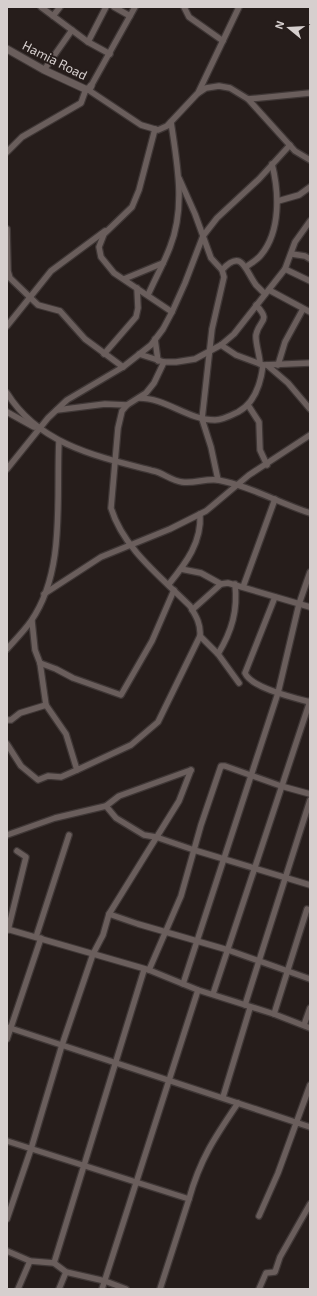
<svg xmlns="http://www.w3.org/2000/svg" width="317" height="1296" viewBox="0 0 317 1296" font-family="'Exo 2',sans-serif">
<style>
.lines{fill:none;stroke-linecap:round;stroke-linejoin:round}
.minor-casing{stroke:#3f3736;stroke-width:8}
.tertiary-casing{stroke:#3f3736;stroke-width:9}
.minor{stroke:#6a5e5c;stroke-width:5.5}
.tertiary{stroke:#6a5e5c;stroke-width:7}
.labels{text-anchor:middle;stroke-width:4;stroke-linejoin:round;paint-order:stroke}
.street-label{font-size:13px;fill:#d6cfce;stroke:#261d1b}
</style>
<rect width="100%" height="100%" fill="#261d1b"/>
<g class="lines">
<!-- minor casing -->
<g class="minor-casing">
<g id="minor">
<path d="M41,7L88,42L110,54"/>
<path d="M114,7L130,16"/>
<path d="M184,7L189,17L223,41"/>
<path d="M53,16L60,7"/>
<path d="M88,42L106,7"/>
<path d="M44,70L72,30"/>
<path d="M91,86L135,7"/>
<path d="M87,89L141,125L158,130L167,126L197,94L206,88L219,86L230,88L248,99L310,93"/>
<path d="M198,93L239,7"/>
<path d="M248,99L295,151L310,160"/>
<path d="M155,129L139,190L132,207L104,234L99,247L101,257L114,273L172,312"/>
<path d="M7,152L22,137L81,103L86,89"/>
<path d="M179,178L195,214L211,258L222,270L224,277L212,329L202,419L211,447L218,480"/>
<path d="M278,201L299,195L310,187"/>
<path d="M7,229L8,271L10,278L38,305L60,311L85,339L123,367"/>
<path d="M292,254L305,256L310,259"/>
<path d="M246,267C251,263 257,260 261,255C281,231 279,192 272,164"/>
<path d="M285,269L310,281"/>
<path d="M222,270C242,248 245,270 256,285C259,288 262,291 265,294"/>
<path d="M124,279L163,263"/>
<path d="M269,290L310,312"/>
<path d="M148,295C155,279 164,263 170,247C186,207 177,163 171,122"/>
<path d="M256,305C272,322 259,319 256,335C255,342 260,356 260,364"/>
<path d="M7,326L51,271L105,231"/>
<path d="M155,339L158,361"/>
<path d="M221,345L236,355L263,365L310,363"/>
<path d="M104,354L136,317L138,308L137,288"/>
<path d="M139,354L164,362H176L195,359L221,345L234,334L285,269L295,242L310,221"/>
<path d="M267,365L288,383L310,409"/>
<path d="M278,365L285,342L303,309"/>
<path d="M7,393C39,445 99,457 154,471C163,473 172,481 182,482C194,484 206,478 218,480C250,486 279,503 310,513"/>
<path d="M139,398C166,398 188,420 215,420C223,420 232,415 238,412C255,403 261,382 263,365"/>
<path d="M248,405L259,422L260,450L267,465"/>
<path d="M57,410L105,404L127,405"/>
<path d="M7,412L34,427"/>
<path d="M7,469L48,418L67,400L123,367L151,345L163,329L172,312L185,283L203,236L217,218L259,179L290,145"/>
<path d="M181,569L201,573L221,584"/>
<path d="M169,584C186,563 202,542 200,514"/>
<path d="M243,587L275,499"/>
<path d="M44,594L101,557L170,529L206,511L249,475L310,435"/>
<path d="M275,597L245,673C251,688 295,698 310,702"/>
<path d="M192,610L221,584L228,583L310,607"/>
<path d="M32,621L35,650L40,663L46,705"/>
<path d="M200,636L218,654L239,683"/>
<path d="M7,649C15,640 24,631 31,621C66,571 56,498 59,441"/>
<path d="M218,654C232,631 238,610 235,584"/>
<path d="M40,663L56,669L73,678L121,695L152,641L174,590"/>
<path d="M7,720H11L20,713L46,705L66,734L77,770L131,745L158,722L200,636C201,624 196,616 190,606C161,577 123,548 111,508L118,428L122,411L127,405L146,393L154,383L164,362"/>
<path d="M7,744L21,766L38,780L48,776L61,777L77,770"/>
<path d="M106,806L116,818L144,835L156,837L194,850L310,885"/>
<path d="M7,835L55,818L106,806L119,796L191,770"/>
<path d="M109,914L138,924L228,950L310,979"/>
<path d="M7,929L149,970L198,990L274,1014L310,1028"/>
<path d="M8,930L26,857L17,851"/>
<path d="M36,937L69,835"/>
<path d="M149,970L181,896L201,825L221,766H225L281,786L310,794"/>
<path d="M183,984L278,693L299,604L310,572"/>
<path d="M213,994L310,701"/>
<path d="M245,1005L310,800"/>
<path d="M274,1014L307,909"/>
<path d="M304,1025L310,1008"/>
<path d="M7,1027L310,1127"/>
<path d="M7,1039L41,938"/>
<path d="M223,1097L250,1008"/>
<path d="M7,1141L189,1199L160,1289"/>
<path d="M189,1199C200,1159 215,1137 238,1103"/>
<path d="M259,1216L278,1173L310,1085"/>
<path d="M7,1219L31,1149L62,1045L93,954L103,935L109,914L179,801L191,770"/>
<path d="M7,1251L30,1261L54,1263L66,1272L105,1281L126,1289"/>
<path d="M54,1263L144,970"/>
<path d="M18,1289L30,1261"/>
<path d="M59,1289L66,1272"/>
<path d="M102,1289L198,990"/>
<path d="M259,1289L266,1273L275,1272L280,1257L310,1204"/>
</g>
</g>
<!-- tertiary casing -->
<g class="tertiary-casing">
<path id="tertiary" d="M7,49L44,70L85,89H89L91,86"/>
</g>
<!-- minor -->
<use href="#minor" class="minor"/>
<!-- tertiary -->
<use href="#tertiary" class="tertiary"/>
</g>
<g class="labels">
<!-- street labels -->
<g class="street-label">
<text transform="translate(55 60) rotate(27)" y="5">Hamia Road</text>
</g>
</g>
<!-- border -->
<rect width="317" height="1296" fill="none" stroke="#d6cfce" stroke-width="16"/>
<!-- north arrow -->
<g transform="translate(289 28) rotate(288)" stroke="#261d1b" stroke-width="3" paint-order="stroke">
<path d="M0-3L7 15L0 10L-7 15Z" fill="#d6cfce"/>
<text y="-6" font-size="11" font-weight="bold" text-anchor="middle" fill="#d6cfce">N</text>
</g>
</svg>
